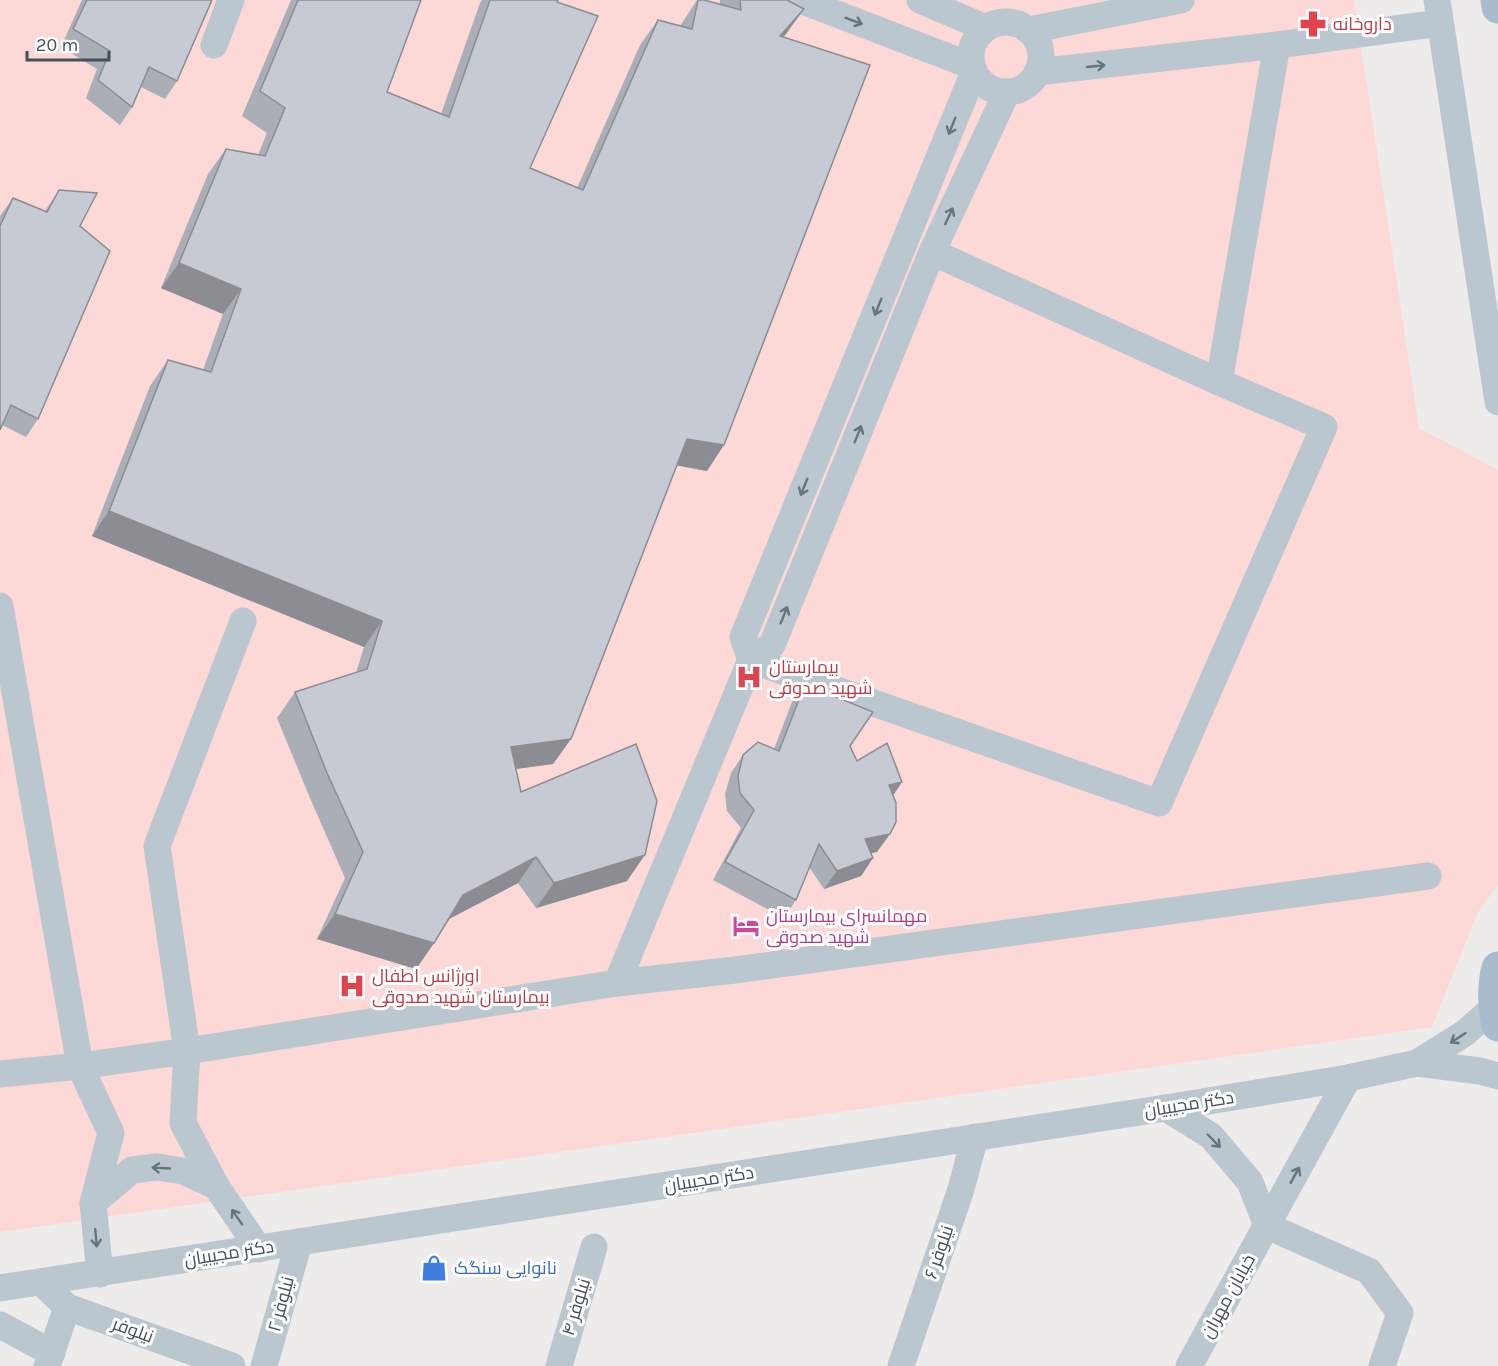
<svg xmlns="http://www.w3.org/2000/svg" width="1498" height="1366" viewBox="0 0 1498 1366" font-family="Karla,Cairo,sans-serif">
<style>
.medical{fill:#fcd8d7}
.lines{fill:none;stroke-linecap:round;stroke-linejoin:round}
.minor{stroke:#bac7cf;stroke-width:27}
.major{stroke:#a8bccd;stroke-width:33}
.wall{fill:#aaaeb5}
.shaded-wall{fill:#8b8d93}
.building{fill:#c6cad2;stroke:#8b8d93;stroke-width:1.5}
.oneway{stroke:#66747d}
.labels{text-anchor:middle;stroke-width:6;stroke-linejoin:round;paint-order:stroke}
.health-label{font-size:18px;fill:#be3a42;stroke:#fff;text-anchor:start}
.hotel-label{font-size:18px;fill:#b23c85;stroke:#fff;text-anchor:start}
.street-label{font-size:18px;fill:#42505a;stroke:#fff}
.shop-label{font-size:18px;fill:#366cbe;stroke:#fff;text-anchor:start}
</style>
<rect width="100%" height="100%" fill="#eeebeb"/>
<!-- medical -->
<path class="medical" d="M0,0H1354L1419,428L1498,470V885L1478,912L1432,1027L0,1232Z"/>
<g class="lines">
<!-- minor -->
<g class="minor">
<path d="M800,0L972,66"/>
<path d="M920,0L986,28"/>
<path d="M1437,0L1498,402"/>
<circle cx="1006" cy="57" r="35"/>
<path d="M1029,30L1181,0"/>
<path d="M214,45L231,0"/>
<path d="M1037,72L1277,45L1440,23"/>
<path d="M1219,382L1277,45"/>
<path d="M0,606L80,1066L111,1133L93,1203L100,1274"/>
<path d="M243,621L157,846L187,1051L183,1123L216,1186L259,1249"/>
<path d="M751,660L1159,803L1324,427L1219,382L932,252"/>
<path d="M751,660L743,637L974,72"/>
<path d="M617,983L751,660L772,645L932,252L1007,92"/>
<path d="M1417,1063L1465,1033L1494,1007"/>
<path d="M0,1074L80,1066L187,1051L617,983L735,970L1428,876"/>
<path d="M1166,1108L1211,1136L1250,1182L1267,1226L1369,1271L1400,1313L1382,1366"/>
<path d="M93,1203L132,1170L157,1167L183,1171L216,1186"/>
<path d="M42,1283L67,1307L232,1366"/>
<path d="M0,1288L1166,1108L1348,1078L1417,1063L1480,1071L1498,1076"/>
<path d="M0,1325L52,1353"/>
<path d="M47,1366L67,1307"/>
<path d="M264,1366L299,1242"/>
<path d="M559,1366L594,1247"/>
<path d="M901,1366L961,1189L975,1137"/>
<path d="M1189,1366L1348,1078"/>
</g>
<!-- major -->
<g class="major">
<path d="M1497,0L1498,7"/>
<path d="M1498,968C1493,987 1494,1006 1498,1025"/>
</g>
</g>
<!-- wall -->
<g class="wall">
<path d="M82,0H212L177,81L165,99L141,87L132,107L120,125L86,98L97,69L61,47Z"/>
<path d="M291,0H421L387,92L441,114L480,3L482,0H558L557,2L530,168L577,188L640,45L658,20L680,26L697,0H704L720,4V0H787L783,37L707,471L677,465L571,739L553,764L516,769L521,792L627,881L536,908L518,883L449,919L434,943L416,969L317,939L345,878L310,798L277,718L295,692L356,673L364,647L92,536L150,386L168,360L203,370L223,314L161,288L208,174L226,149L258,155L267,133L242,116Z"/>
<path d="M59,190L80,226L38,419L26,437L2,425L0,430V216L13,198L45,211Z"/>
<path d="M805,684L850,746L857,761L893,796L877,852L871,853L873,858L861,876L824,889L809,867L796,900L784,918L713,880L741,828L727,811L725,794L731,773L743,755L774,749L792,702Z"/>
</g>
<!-- shaded-wall -->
<g class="shaded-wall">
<path d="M804,9L786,34L763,62L780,36Z"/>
<path d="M179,263L241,289L223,314L161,288Z"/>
<path d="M687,439L724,445L707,471L669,464Z"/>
<path d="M109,511L382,621L364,647L92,536Z"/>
<path d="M571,739L553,764L493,772L511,747Z"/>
<path d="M902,782L890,800L889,785Z"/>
<path d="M890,834L877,852L853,857L865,839Z"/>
<path d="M645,855L627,881L536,908L554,883Z"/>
<path d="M536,857L518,883L445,921L463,895Z"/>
<path d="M873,858L861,876L824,889L837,871Z"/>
<path d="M335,914L434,943L416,969L317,939Z"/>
</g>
<!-- building -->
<g class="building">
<path d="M87,0H212L177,81L149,67L132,107L98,80L110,51L73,29Z"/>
<path d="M298,0H421L387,92L449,117L490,0H558L557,2L598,16L530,168L583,190L658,20L692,29L698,0H704L741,10L740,0H787L804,9L780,36L870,65L724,445L687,439L571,739L511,747L521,792L636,744L657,801L645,855L554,883L536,857L463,895L434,943L335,914L363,852L327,773L295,692L367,669L382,621L109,511L168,360L211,372L241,289L179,263L226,149L265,156L285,108L260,91Z"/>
<path d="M59,190L97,193L80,226L110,251L38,419L11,405L0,430V226L13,198L47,212Z"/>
<path d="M805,684L873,712L850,746L857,761L887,743L902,782L889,785L896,803V822L890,834L865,839L873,858L837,871L819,844L796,900L725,862L754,810L740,793L738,776L743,755L758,742L779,751Z"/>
</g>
<!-- one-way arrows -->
<defs><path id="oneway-shaft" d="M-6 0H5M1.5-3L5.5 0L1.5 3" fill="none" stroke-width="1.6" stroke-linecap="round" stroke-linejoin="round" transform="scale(1.5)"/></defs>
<g class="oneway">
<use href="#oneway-shaft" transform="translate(854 21) rotate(21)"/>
<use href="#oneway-shaft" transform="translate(1096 66) rotate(-6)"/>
<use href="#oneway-shaft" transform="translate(952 126) rotate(112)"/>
<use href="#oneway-shaft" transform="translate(949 216) rotate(-65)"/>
<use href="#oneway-shaft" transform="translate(878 307) rotate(112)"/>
<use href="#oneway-shaft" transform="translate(858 434) rotate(-68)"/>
<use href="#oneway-shaft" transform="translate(804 487) rotate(112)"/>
<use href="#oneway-shaft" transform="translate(784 615) rotate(-68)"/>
<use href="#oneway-shaft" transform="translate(1458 1038) rotate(147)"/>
<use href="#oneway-shaft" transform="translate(1214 1141) rotate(46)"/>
<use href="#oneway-shaft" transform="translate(161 1168) rotate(-177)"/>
<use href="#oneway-shaft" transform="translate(1295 1175) rotate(-61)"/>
<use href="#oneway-shaft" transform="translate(237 1217) rotate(-125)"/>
<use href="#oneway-shaft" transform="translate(96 1238) rotate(85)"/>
</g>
<!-- icons -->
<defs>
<g id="pharmacy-bare" transform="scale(2.07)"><path d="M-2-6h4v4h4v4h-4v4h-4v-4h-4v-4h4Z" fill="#e0444e" stroke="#fff" stroke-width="2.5" paint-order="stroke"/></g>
<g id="hospital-bare" transform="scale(2.07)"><path d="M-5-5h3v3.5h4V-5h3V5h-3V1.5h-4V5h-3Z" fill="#e0444e" stroke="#fff" stroke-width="2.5" paint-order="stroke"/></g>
<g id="hotel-bare" transform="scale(2.07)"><path d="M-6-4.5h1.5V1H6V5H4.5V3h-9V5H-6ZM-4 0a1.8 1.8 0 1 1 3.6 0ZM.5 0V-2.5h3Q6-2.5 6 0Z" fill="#d1479c" stroke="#fff" stroke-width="2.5" paint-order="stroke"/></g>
<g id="shop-bare" transform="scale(2.07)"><path d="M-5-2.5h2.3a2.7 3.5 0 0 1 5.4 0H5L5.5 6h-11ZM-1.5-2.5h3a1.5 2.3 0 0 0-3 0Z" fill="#3f7fe0" stroke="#fff" stroke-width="2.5" paint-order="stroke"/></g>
</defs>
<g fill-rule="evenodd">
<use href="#pharmacy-bare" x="1313" y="24"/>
<use href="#hospital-bare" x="749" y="677"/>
<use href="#hotel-bare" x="746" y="926"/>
<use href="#hospital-bare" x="352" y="986"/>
<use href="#shop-bare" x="434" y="1268"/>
</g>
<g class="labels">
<!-- health labels -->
<g class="health-label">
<text x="1333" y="30">داروخانه</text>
<text x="769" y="673">بیمارستان<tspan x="769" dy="21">شهید صدوقی</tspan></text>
<text x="372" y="982">اورژانس اطفال<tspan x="372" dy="21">بیمارستان شهید صدوقی</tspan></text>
</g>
<!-- hotel labels -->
<g class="hotel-label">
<text x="766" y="922">مهمانسرای بیمارستان<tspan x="766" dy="21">شهید صدوقی</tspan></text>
</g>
<!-- street labels -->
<g class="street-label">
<text transform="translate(1189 1104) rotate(-9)" y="6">دکتر مجیبیان</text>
<text transform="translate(709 1179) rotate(-9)" y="6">دکتر مجیبیان</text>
<text transform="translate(939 1252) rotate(-71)" y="6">نیلوفر ۶</text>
<text transform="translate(229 1253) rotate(-9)" y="6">دکتر مجیبیان</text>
<text transform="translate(1228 1296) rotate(-61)" y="6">خیابان مهران</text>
<text transform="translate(281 1304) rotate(-75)" y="6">نیلوفر ۲</text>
<text transform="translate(576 1307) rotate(-73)" y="6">نیلوفر ۴</text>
<text transform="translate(133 1330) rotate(20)" y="6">نیلوفر</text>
</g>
<!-- shop labels -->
<g class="shop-label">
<text x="454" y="1274">نانوایی سنگک</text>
</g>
</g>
<!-- scale -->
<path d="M27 51v9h82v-9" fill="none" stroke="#42505a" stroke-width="3"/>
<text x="36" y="51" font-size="18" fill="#42505a" stroke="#ffffff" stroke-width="4.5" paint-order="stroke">20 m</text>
</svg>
